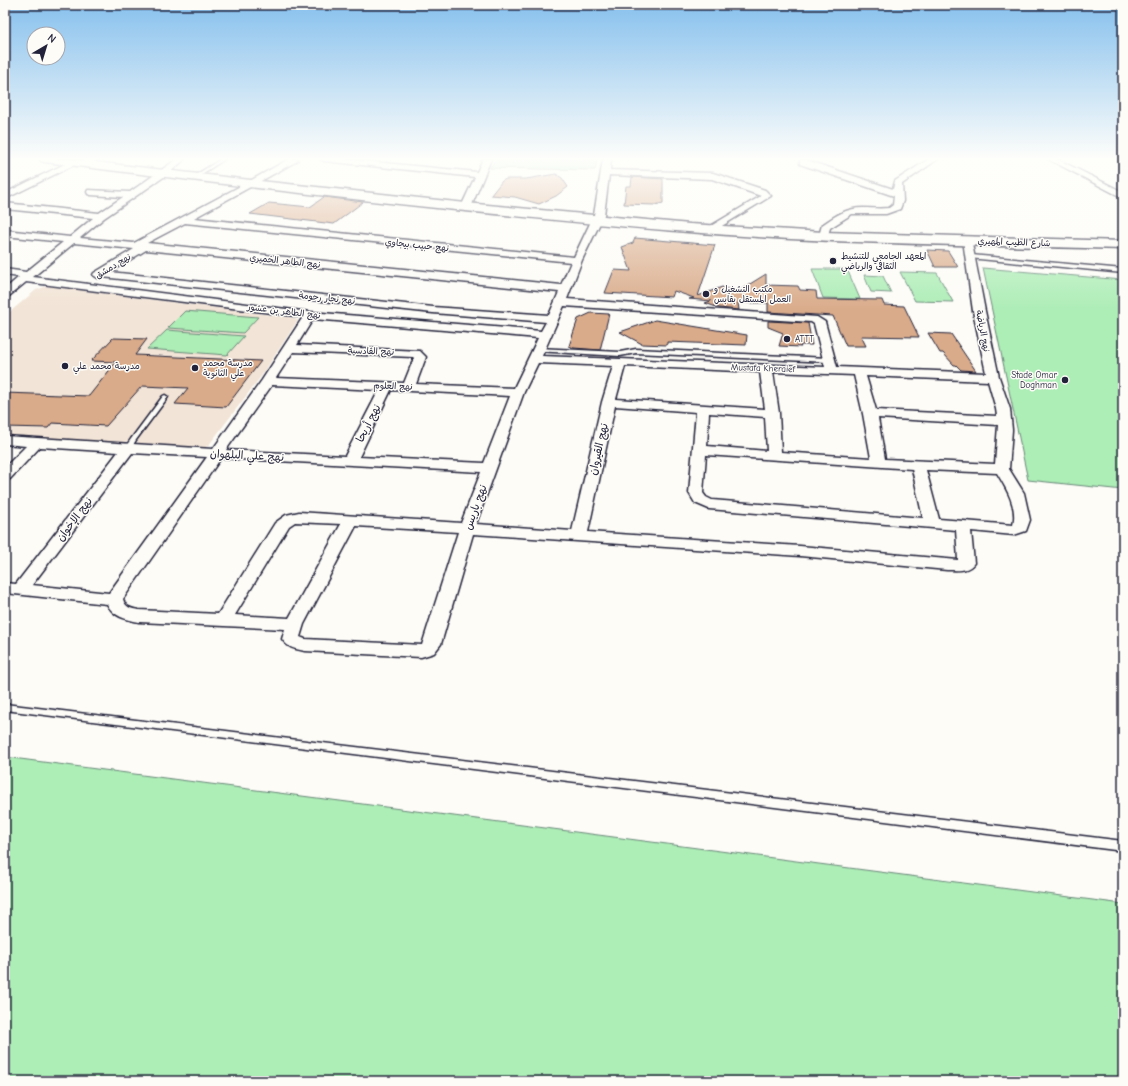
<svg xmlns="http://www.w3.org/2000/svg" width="1128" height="1086" viewBox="0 0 1128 1086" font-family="'Comic Neue','Playpen Sans Arabic',sans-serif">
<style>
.built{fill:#f2e4d6}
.green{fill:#adedb6;stroke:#688878}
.building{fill:#d9ab8a;stroke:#22223b}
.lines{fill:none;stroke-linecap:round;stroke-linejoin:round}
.lane-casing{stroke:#22223b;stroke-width:3}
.street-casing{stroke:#22223b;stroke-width:3}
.secondary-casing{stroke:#22223b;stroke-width:3}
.lane{fill:#fdfcf7;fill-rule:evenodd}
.street{fill:#fdfcf7;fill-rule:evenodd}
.secondary{fill:#fdfcf7;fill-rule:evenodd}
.poi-dot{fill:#22223b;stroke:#fdfcf7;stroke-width:1.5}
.labels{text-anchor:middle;stroke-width:3;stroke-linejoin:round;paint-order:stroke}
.far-street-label{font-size:9px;fill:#22223b;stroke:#fdfcf7}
.far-poi-label{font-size:9px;fill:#22223b;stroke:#fdfcf7;text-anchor:start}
.street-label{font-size:11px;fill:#22223b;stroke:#fdfcf7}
</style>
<rect width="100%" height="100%" fill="#fdfcf7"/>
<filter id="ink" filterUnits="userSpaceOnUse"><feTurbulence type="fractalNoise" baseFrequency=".025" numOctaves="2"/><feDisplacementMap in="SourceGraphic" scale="8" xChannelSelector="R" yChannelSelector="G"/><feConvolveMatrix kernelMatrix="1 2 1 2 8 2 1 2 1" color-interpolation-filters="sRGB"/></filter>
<g filter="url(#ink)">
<!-- built -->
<path class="built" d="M47,286L293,318L298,320L262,375L208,446L205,447L138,443L137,440H133L123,442L5,435V316L36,290Z"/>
<!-- green -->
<g class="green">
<path d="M496,159H597L595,170L490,168Z"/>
<path d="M983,268L1123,280V490L1028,480Z"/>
<path d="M812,269H847L860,299L823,298Z"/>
<path d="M900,272L937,273L953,302L915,301Z"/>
<path d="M864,275L883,276L891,293L871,292Z"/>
<path d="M185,311L258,317L243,333L168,328Z"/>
<path d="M167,330L244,336L227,355L147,349Z"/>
<path d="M5,757L1123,904V1081H5Z"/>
</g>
<!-- building -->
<g class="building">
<path d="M556,174L562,178L568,187L556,196L539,204L515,197L491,195L502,181L506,179H526Z"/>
<path d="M632,177L663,179V203L655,205L624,204L626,186H631Z"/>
<path d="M324,197L363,202L334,224L250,214L269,203L310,207Z"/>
<path d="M635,238L715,245L698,296L722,287L737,292L766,274V285L798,286L800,290L816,291L817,299L882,300L884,305L904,306L919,337L861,336L866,346H846L833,316L768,312V303H738L739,310L719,308L705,303L711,301L689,299L694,298L674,291L672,297L605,293L614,270L631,271L622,247L633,243Z"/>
<path d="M927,250L948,251L958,267H935Z"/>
<path d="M591,313L609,314L600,350L574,348L569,346L578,319Z"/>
<path d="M655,320L747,335L746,345L667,342V345L642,344L620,332Z"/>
<path d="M768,321L808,323L812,345H800L801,347L779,346L783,333L768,327Z"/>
<path d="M928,333L951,334L976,371L961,370L956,365H954L943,353H940Z"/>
<path d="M113,338L147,339L135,355L261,361L226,407L175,404L188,388L142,386L106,426L52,423L48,428L5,427V393L89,396L116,362L91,361Z"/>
</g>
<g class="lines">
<!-- lane casing -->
<g class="lane-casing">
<g id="lane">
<path d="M221,159H225L197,177L194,176Z"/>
<path d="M971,255L1123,269V273L969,258L968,257Z"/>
<path d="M538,348L620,352L636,349L829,358L832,360L829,362L636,353L620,356L536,351V349Z"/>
<path d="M165,395L168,397L136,440L130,450H126L124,449L131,439L163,396Z"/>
<path d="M5,704L1123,841V851L5,710Z"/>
</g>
</g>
<!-- street casing -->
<g class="street-casing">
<g id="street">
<path d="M88,159H98L88,165H82V161Z"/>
<path d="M177,159H185L168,174L104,218L80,238L134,243L248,182L289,159H298L297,161L194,218L574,257L594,215L603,159H611L610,170L713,173L765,190L771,196L712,232L707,229L709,227L761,196L712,179L609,175L604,215L582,260L567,299L817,317L825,322L837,367L986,373L973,311L963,240L968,237L971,238L985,311L999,377L1010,409L1012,430L1009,469L1024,493L1030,520L1026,531L1014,535L971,531L974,563C968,572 957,570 947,570L800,556L473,534L441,644L434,653L421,657L305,651C295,649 288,648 282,639L285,629L139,622C125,619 114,617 107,604L5,593V583L16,584L118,452L40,447L10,479L5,480V467L26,446L5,444V436L213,449L262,380L303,317L26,282L9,296L5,297V289L19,277L5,275V269L26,272L63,242L5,236V230L70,237L93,218L5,209V203L99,213L123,197L91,195L88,194L87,192L88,190L130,192ZM185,223L571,262L561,285L147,243ZM74,243L134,249L94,273L93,275L98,278L102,277L433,313L546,322L541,331L310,312L33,277ZM146,250L559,292L549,315L433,307L110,272ZM564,306L811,322L814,324L825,367L542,356ZM313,319L538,338L514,388L416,384L426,357L420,351L297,345ZM293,352L413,357L414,358L404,383L276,378ZM538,363L613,366L602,402L572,531L476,524L524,392ZM625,366L760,372L765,409L616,399ZM773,372L854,375L863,414L871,458L781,452L779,413ZM866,376L988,381L996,409L997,416L876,410ZM272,385L379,390L345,456L226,450ZM391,390L510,396L484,463L359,457ZM615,406L696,412L689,493L695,503L709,509L956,530L958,560L800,546L588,532ZM709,413L765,417L767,451L707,446ZM878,418L998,425L995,464L885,459ZM132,453L207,457L109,593L32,585ZM706,455L912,469L923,518L712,500L706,497L703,493ZM221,458L481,472L461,523L299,512L286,515L275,523L218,614L139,610C131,609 125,607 123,599ZM926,470L997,473C1006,488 1018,507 1013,525L939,519ZM295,522L341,524L289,618L235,615L289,526ZM356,526L458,532L422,645L305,639L300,637L304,624Z"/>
<path d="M320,159H343L477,172L483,159H491L471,207L466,210L461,207L475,177L324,161Z"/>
<path d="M929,159H938L902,184L903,201L900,209L886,214H852L830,228L827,238H821L819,236L822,225C835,216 846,208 863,208C871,208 880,209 889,208L893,205L894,196L800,164V160H806L893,189L895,181Z"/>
<path d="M1048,159H1057L1123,192V198Z"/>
<path d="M73,160H79L80,162L5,199V193Z"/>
</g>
</g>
<!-- secondary casing -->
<g class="secondary-casing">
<path id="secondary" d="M40,159H69L251,180L466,203L690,224L824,232L1123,241V249C978,245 833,244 688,232C473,214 259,189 45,162L41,161Z"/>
</g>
<!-- lane -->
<use href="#lane" class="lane"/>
<!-- street -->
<use href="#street" class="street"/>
<!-- secondary -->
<use href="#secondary" class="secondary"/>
</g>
</g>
<!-- sky -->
<linearGradient id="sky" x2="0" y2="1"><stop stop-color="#86c0ed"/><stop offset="0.51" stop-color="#fefefb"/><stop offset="1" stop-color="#fefefb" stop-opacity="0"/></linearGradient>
<rect width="1128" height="311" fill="url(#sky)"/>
<!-- markers -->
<g class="poi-dot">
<circle cx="833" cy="261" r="4"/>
<circle cx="706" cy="294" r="4"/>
<circle cx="787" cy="339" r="4"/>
<circle cx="65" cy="366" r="4"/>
<circle cx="195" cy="368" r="4"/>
<circle cx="1065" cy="380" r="4"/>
</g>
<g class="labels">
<!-- far-street labels -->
<g class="far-street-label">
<text transform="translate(1014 242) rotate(2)" y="3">شارع الطيب المهيري</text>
<text transform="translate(417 245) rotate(6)" y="3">نهج حبيب بيجاوي</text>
<text transform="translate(285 261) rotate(6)" y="3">نهج الطاهر الخميري</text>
<text transform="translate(113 266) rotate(-31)" y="3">نهج دمشق</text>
<text transform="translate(327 298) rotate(6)" y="3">نهج نجار رحومة</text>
<text transform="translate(284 311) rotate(7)" y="3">نهج الطاهر بن عشور</text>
<text transform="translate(983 331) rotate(79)" y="3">نهج الرياضة</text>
<text transform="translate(371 351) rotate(2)" y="3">نهج القادسية</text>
<text transform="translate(763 368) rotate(2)" y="3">Mustafa Kheraief</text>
<text transform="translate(393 386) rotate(2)" y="3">نهج العلوم</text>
</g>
<!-- far-poi labels -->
<g class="far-poi-label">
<text x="841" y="259">المعهد الجامعي للتنشيط<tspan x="841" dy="10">الثقافي والرياضي</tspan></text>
<text x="714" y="292">مكتب التشغيل و<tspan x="714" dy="10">العمل المستقل بقابس</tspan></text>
<text x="795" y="342">ATTT</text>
<text x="203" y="366">مدرسة محمد<tspan x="203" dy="10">علي الثانوية</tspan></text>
<text x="73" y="369">مدرسة محمد علي</text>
<text x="1057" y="378" text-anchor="end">Stade Omar<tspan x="1057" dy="10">Doghman</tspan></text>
</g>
<!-- street labels -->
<g class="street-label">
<text transform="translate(368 423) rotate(-63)" y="4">نهج أريحا</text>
<text transform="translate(598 449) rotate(-77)" y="4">نهج القيروان</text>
<text transform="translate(247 455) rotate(3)" y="4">نهج علي البلهوان</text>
<text transform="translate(475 507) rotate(-70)" y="4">نهج باريس</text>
<text transform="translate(74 519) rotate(-53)" y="4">نهج الإخوان</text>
</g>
</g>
<!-- margin -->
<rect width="1128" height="1086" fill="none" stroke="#fdfcf7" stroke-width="20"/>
<rect x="10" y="10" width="1108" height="1066" fill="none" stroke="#22223b" stroke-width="1.5" filter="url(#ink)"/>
<!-- north arrow -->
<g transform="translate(46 46) rotate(38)"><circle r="19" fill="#fdfcf7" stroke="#a5a5ac"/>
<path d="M0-3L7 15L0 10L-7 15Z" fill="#22223b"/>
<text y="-6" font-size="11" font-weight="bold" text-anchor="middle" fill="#22223b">N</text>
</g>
</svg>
